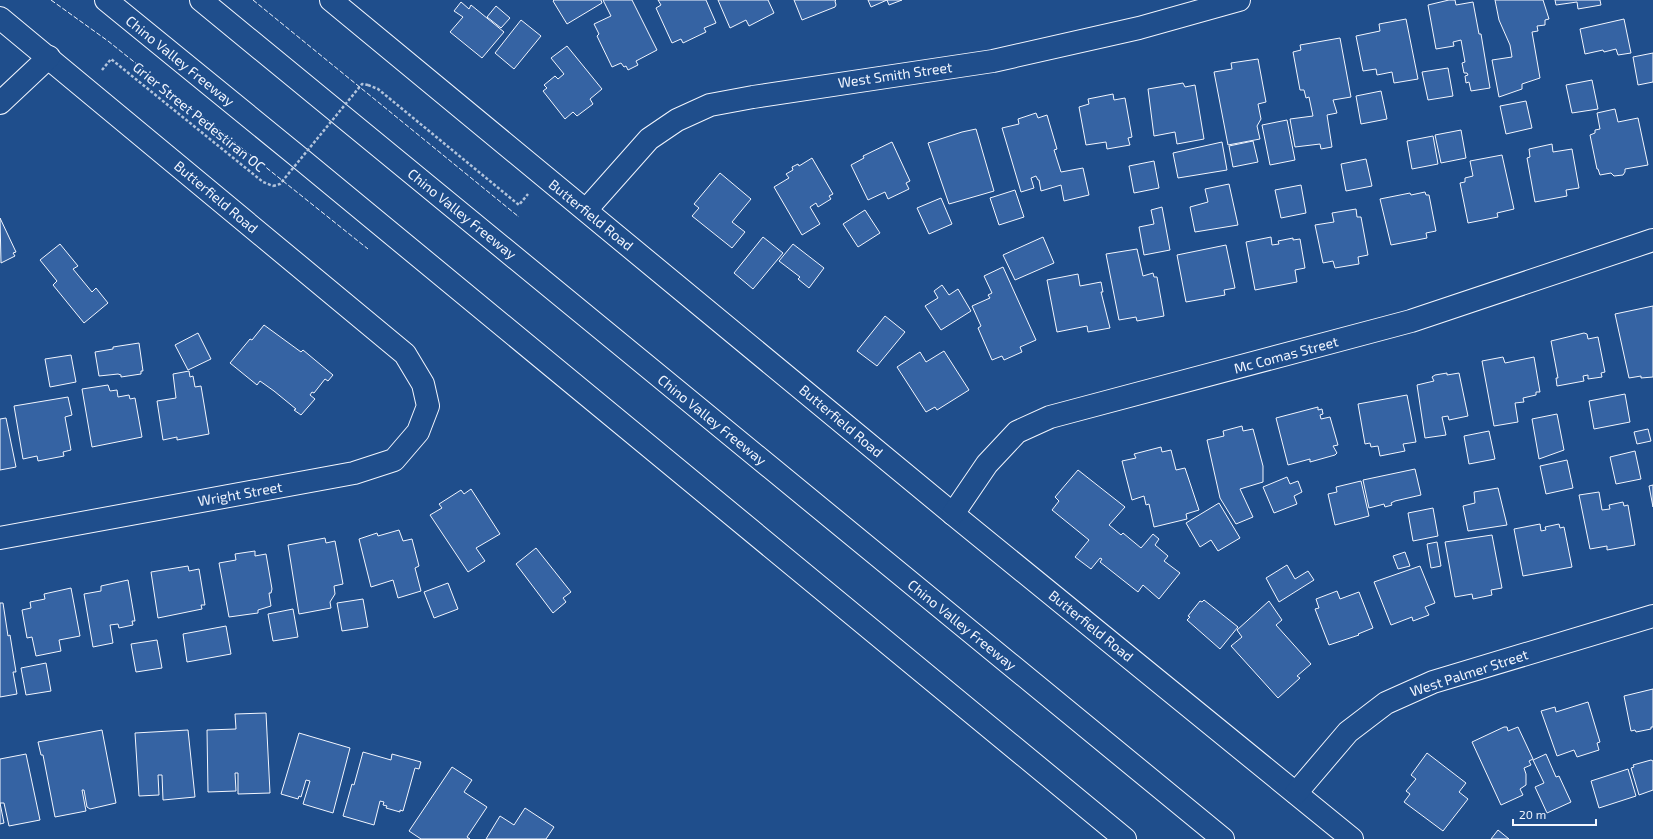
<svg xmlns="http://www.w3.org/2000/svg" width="1653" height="839" viewBox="0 0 1653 839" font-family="'Exo 2',sans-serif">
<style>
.building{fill:#3563a3;stroke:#f2f6ff}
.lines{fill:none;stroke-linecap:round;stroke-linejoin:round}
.minor-casing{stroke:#f2f6ff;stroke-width:24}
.motorway-casing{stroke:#f2f6ff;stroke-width:24}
.path{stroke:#b3c4dc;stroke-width:2.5;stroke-dasharray:3 2;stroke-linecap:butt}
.minor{stroke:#1f4e8c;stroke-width:22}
.motorway{stroke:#1f4e8c;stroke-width:22}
.path-bridge{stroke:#b3c4dc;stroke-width:2.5;stroke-dasharray:3 2;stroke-linecap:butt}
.fence{stroke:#f2f6ff;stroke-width:1;stroke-dasharray:5 2;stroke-linecap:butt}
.labels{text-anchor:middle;stroke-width:3;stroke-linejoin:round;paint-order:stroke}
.street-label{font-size:14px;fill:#f2f6ff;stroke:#1f4e8c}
</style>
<rect width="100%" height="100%" fill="#1f4e8c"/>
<!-- building -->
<g class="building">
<path d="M554,0H601L602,3L567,24L553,1Z"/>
<path d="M603,0H632L657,50L636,61L638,65L628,70L626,66L624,67L621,63L612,67L597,36L599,34L594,24L611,16Z"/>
<path d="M658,0H706L716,23L704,28L706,32L683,43L681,39L672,43L656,8L661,5Z"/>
<path d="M718,0H768L774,13L749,26L746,20L730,28Z"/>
<path d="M794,0H836L835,1L836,5L835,7L802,20Z"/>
<path d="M868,0H902L889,5L887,0L871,7Z"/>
<path d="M1449,0H1455L1456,5L1473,2L1479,34H1481L1490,88L1471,91L1469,82L1466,83L1465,76L1468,75L1467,73H1464L1462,63L1465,62L1461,40L1453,42L1454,46L1436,49L1428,5Z"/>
<path d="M1495,0H1543L1549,19L1545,20V25L1537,26L1538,31L1532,32L1540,78L1522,84V89L1499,97L1492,60L1512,57L1510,45L1499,20Z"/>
<path d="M1555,0H1600L1601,5L1578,9L1577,2L1556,5Z"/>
<path d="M461,2L469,9L471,5L504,32L482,58L450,32L463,17L454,11Z"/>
<path d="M496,6L510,18L501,28L487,17Z"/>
<path d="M1406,19L1418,79L1394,83L1392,72L1377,75L1376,69L1363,71L1356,36L1380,31L1379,24Z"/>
<path d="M1624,19L1631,53L1618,55L1616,49L1604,52L1603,50L1585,54L1580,29Z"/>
<path d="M521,20L541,36L514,69L495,53Z"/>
<path d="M1340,38L1351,97L1333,100L1337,113L1327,115L1332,147L1321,149L1320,144L1295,147L1290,119L1313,116L1309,97L1306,98L1304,90H1300L1293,52L1301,50L1300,45Z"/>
<path d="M567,46L602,89L590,99L593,104L577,116L573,112L565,119L543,91L547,88L544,85L555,76L558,79L564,74L551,58Z"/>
<path d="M1653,53V82L1638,85L1633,57Z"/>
<path d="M1258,59L1266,102L1258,104L1261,119L1257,126L1260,139L1228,145L1214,72L1232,69L1231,63Z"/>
<path d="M1448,68L1453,96L1428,100L1422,72Z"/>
<path d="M1592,80L1598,109L1572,113L1566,85Z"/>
<path d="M1183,83L1185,87L1195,85L1204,139L1177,144L1175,132L1154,136L1148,89Z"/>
<path d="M1381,91L1387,119L1361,124L1356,96Z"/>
<path d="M1113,94L1114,100L1125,98L1132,137L1128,138L1130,145L1107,149L1106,142L1086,145L1079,107L1089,104L1088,99Z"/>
<path d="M1526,101L1532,128L1506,134L1500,106Z"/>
<path d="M1615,109L1618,122L1638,118L1648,165L1625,169V172L1623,175L1614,176L1611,173L1600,175L1598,169H1597L1590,135L1595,133V130L1600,129L1597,113Z"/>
<path d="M1036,113L1038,118L1047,115L1057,149L1054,150L1061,172L1083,168L1089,195L1064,201L1061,185L1041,191L1039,180H1038L1036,176L1031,178L1034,188L1021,192L1002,128L1019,124L1018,119Z"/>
<path d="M1287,120L1295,160L1270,165L1262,125Z"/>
<path d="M976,129L994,191L949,204L928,143L962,132Z"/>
<path d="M1461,130L1466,158L1441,163L1435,135Z"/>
<path d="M1433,136L1438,164L1412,169L1407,141Z"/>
<path d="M1253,141L1258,162L1233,167L1229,146Z"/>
<path d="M892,142L910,181L906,183L909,189L888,199L885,192L868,200L851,165L864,158L863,156Z"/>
<path d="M1222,142L1227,170L1178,178L1173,153Z"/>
<path d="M1552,144L1553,152L1572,149L1579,188L1566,190L1567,196L1535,202L1527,158L1530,157L1529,149Z"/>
<path d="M1502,155L1514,209L1497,213L1498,217L1468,223L1460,183L1465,182V178L1473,176L1470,161Z"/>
<path d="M812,158L833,194L829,196L831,199L818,207L816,203L810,207L820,224L802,235L774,187L789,178L786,174L793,170L792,167L798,164L799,166Z"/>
<path d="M1366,159L1372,186L1346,191L1341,164Z"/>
<path d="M1154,161L1159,188L1134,193L1129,166Z"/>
<path d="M720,173L751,199L732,222L745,232L732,248L692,216L699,208L694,204Z"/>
<path d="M1229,184L1238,225L1195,232L1190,207L1208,202L1205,189Z"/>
<path d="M1301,185L1306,213L1281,218L1275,190Z"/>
<path d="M1015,190L1024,217L999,225L990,198Z"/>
<path d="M1425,192L1426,195H1429L1436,231L1426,233L1427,238L1391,245L1380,199L1410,193L1411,195Z"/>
<path d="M941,198L952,224L929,234L917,208Z"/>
<path d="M1162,207L1170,250L1144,255L1139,227L1154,224L1151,210Z"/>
<path d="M1356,209L1357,217H1361L1368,255L1358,257L1359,264L1335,268L1333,261L1323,263L1315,225L1334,222L1332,213Z"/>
<path d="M865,210L880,233L858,247L843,224Z"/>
<path d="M0,218L16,252L13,253L15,256L1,263Z"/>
<path d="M763,237L783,253L753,289L734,273Z"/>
<path d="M1043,237L1054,263L1015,280L1003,255Z"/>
<path d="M1271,237L1272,245L1279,244L1278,241L1293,238V240L1300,239L1305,268L1295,270L1297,282L1255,290L1246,242Z"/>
<path d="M60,244L78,266L73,269L92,292L96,288L108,303L84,323L53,285L57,281L40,260Z"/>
<path d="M793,244L824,268L809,288L798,279L800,277L779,261Z"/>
<path d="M1226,245L1235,288L1224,290L1225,295L1186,302L1177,255Z"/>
<path d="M1137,249L1143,276L1153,273L1154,277H1157L1164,316L1137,321L1136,317L1119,320L1106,254Z"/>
<path d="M1003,267L1036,340L1020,347L1022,352L1004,360L1002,356L992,360L978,328L981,326L972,306L990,298L988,295L992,293L984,276Z"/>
<path d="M1078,274L1080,286L1101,282L1103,292H1101L1110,328L1088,332L1087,326L1057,332L1047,280Z"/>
<path d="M942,285L949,295L958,289L971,311L941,330L925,306L938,298L934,291Z"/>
<path d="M1653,306V377L1641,378V376L1629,378L1615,314Z"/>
<path d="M885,316L905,332L877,366L857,351Z"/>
<path d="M264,325L301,352L303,350L333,375L328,381L325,379L314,393L312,392L310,395L315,399L301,415L294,410L296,409L274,391L260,381L257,385L230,363L250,339L252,340Z"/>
<path d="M198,333L211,359L188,370L175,345Z"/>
<path d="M1584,333L1587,334L1588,339L1598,337L1605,372L1601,373L1602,377L1588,379V375L1583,376L1584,381L1557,386L1556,378H1558L1551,341Z"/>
<path d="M139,343L143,371H141V374L121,377V375L118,374L99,376L95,352L113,349V347Z"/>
<path d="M944,351L969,390L937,410L935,407L926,412L897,367L920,352L926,362Z"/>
<path d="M71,355L76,382L50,387L45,359Z"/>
<path d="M1503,357L1505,363L1534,357L1540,392H1536V395L1523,398L1524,402L1515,403L1518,422L1494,426L1482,361Z"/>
<path d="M189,371L190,377L193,376L195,387L201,386L209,434L177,440V437L163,440L157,401L176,398L173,374Z"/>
<path d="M1447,373V375L1459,373L1468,416L1449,420L1448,416L1442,417L1446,435L1425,438L1417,385L1434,381L1432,377L1435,375Z"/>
<path d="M108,385L110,391L117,390L118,397L129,395L130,399L135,398L142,437L92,447L82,389Z"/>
<path d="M1625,394L1630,422L1594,429L1589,401Z"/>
<path d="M1407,395L1416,442L1403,444L1405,451L1380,456L1378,446L1371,447L1370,443L1365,444L1358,404Z"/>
<path d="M68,397L72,415L65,417L71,450L63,452L64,456L38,461L37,456L23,459L14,406Z"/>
<path d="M1318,407V410L1322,409L1323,414L1320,415L1321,419L1330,417L1338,445L1333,446L1337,453L1335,455L1310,462V459L1288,465L1276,418Z"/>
<path d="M1557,414L1564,450L1539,459L1532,419Z"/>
<path d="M6,418L16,467L0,470V419Z"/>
<path d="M1242,426L1243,431L1253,429L1263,466V482L1240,489L1253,517L1236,524L1220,498L1207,440L1224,436L1223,431Z"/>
<path d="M1648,429L1651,441L1637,444L1634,432Z"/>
<path d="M1489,431L1495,459L1469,464L1464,436Z"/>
<path d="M1161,447L1162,452L1171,450L1176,470L1185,468L1199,510L1186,514L1187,519L1154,527L1149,504L1146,505L1144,496L1132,500L1122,461L1136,458L1134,454Z"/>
<path d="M1635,451L1641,479L1616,484L1610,457Z"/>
<path d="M1567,460L1573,488L1546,494L1540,466Z"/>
<path d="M1415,469L1421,495L1395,501L1391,503L1392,505L1385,507L1384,504L1369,508L1363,480Z"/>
<path d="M1078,470L1125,507L1109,525L1121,535L1123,533L1141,548L1153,534L1159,539L1155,545L1168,556L1164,561L1180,573L1159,599L1143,585L1138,592L1100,562L1102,559L1100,558L1091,569L1075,557L1089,540L1052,510L1059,501L1055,497Z"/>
<path d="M1287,477L1290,484L1298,481L1302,492L1294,496L1297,504L1274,513L1263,487Z"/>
<path d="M1361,481L1369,516L1335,525L1328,494L1337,492L1336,487Z"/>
<path d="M1653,485V507L1649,486Z"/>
<path d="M1498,488L1507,525L1468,531L1463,506L1475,503L1474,492Z"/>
<path d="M471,489L500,534L476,548L485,561L468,572L430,515L442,508L439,504L461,490L464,494Z"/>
<path d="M1599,492L1602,510L1610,509L1609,505L1623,502L1624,506L1628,505L1635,545L1607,550V546L1590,549L1579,495Z"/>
<path d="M1219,503L1240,538L1218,551L1211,540L1200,547L1186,523Z"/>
<path d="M1433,508L1438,536L1413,541L1408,513Z"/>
<path d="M1540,524L1541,531L1546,530L1545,527L1559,524L1560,528L1564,527L1572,567L1523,576L1514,529Z"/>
<path d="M399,530L403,541L412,539L419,566L415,568L421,591L398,598L393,580L371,587L359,539L377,533L378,536Z"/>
<path d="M1492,535L1502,588L1491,590L1492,595L1473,599L1472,594L1455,597L1445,542Z"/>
<path d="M325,538L326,543L335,541L343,584L334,586L335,594L330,602L331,608L299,614L288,545Z"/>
<path d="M1437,542L1441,566L1431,568L1427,544Z"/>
<path d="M536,548L571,592L563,598L566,602L553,613L516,564Z"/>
<path d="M255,551V556L266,554L272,589L271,593H269L271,606L258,610V613L229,617L219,563L236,560L235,554Z"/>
<path d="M1405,552L1410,566L1398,569L1393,556Z"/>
<path d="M1287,565L1295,579L1308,571L1314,580L1279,602L1266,578Z"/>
<path d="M188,566L189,571L199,569L205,605H201L202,609L158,618L151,572Z"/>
<path d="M1420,566L1435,603L1425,607L1429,615L1413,621L1412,617L1391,625L1374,582Z"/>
<path d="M128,580L135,621H132L133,625L119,628L118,624L110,625L113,643L93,647L84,594L101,591V586Z"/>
<path d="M448,583L458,609L434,618L424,592Z"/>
<path d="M71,588L80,636L59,640L61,651L36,656L32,637L27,638L22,610L31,608L30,602L45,599L44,594Z"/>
<path d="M1337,591L1340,599L1359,592L1373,628L1358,634L1359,635L1329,645L1315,609L1319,608L1316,599Z"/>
<path d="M363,599L368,627L342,631L337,603Z"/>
<path d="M1204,600L1238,627L1220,649L1187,620L1190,617L1188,616L1200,601L1202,602Z"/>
<path d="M1269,601L1282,620L1276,625L1311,664L1297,676L1300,678L1278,698L1231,646L1242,637L1237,630Z"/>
<path d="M0,603H3L8,636L10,635L16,672H13L17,694L0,697Z"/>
<path d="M293,609L298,637L273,641L268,614Z"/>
<path d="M226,626L231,654L187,662L183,634Z"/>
<path d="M157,640L162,668L136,672L131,644Z"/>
<path d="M46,663L51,691L26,695L21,668Z"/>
<path d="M1653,689V727H1651V729L1636,732L1635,730L1631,731L1624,696Z"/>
<path d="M1588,702L1600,742L1597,743L1599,750L1577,757L1574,750L1557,756L1541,711L1555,707L1556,712Z"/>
<path d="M266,713L270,793L238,794V773H235L236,791L208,792L207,730L236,729L235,714Z"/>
<path d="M1504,727H1507L1508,731L1518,727L1533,759L1529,761L1531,765L1524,768L1526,774V785L1520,789L1523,795L1501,805L1472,742Z"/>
<path d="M102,730L116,803L90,809L87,807L84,790H82L86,811L55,817L43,755H41L38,742Z"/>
<path d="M188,730L195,797L163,800L162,775H158L159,795L139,796L135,733Z"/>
<path d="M299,733L350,748L333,813L303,804L310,781L306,780L301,797L299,796L298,799L281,794Z"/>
<path d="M363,752L391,760L392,754L421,762L419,769L415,768L403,811L400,810V812L386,808L387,806L383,805L384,802L380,801L374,825L343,816L352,784L354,785Z"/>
<path d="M1427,753L1466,783L1459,792L1468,799L1443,831L1404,802L1410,794L1406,791L1416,779L1411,775Z"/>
<path d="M26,754L40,820L9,826L4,803H0L4,823L0,824V759Z"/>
<path d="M1546,754L1556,777L1559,776L1571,802L1547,813L1535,787L1544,783L1533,760Z"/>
<path d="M1651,760L1653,761V790L1639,795L1631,768L1634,767L1633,765Z"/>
<path d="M452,767L472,780L464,792L487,807L467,837L470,839H421L409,831Z"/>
<path d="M1628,769L1636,796L1599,808L1591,781Z"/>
<path d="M525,808L554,827L546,839H486L500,816L514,825Z"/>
<path d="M1498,830L1509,839H1491Z"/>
</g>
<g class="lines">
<!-- minor casing -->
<g class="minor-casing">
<g id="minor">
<path d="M331,0L953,514L1352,839"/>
<path d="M0,18L405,354L423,384L428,406L418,432L394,460L354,473L0,538"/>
<path d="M0,103L49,57"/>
<path d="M586,210L649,139L677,120L710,105L753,97L993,61L1139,28L1239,0"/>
<path d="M953,514L987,464L1017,432L1050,417L1411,321L1653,240"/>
<path d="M1296,793L1348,732L1386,703L1433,682L1653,616"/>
</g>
</g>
<!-- motorway casing -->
<g class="motorway-casing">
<g id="motorway">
<path d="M106,0L301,159L1125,839"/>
<path d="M201,0L1223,839"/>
</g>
</g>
<!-- path -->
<g class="path">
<path d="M102,70L111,59L263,182L273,186"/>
<path d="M368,85L378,89L519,205L528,194"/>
</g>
<!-- minor -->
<use href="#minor" class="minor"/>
<!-- motorway -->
<use href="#motorway" class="motorway"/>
<!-- path-bridge -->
<path class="path-bridge" d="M273,186L280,184L362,84L368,85"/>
<!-- fence -->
<g class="fence">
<path d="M51,0L108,41L368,249"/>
<path d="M253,0L519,217"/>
</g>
</g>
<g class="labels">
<!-- street labels -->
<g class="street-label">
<text transform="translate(180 61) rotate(39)" y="5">Chino Valley Freeway</text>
<text transform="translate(895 75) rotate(-8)" y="5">West Smith Street</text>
<text transform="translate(199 117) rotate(39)" y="5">Grier Street Pedestiran OC</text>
<text transform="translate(216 197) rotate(40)" y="5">Butterfield Road</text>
<text transform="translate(462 214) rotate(39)" y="5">Chino Valley Freeway</text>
<text transform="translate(591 215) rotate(39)" y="5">Butterfield Road</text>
<text transform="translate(1286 355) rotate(-15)" y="5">Mc Comas Street</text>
<text transform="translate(712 420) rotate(39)" y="5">Chino Valley Freeway</text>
<text transform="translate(841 421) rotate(40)" y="5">Butterfield Road</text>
<text transform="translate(240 494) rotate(-10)" y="5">Wright Street</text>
<text transform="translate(962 625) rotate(39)" y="5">Chino Valley Freeway</text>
<text transform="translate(1091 626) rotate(39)" y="5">Butterfield Road</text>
<text transform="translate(1469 673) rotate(-18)" y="5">West Palmer Street</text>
</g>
</g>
<!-- scale -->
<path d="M1513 819v6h83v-6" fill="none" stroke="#f2f6ff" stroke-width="2"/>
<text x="1519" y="819" font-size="12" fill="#f2f6ff" stroke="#1f4e8c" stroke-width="3" paint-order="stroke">20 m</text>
</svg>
